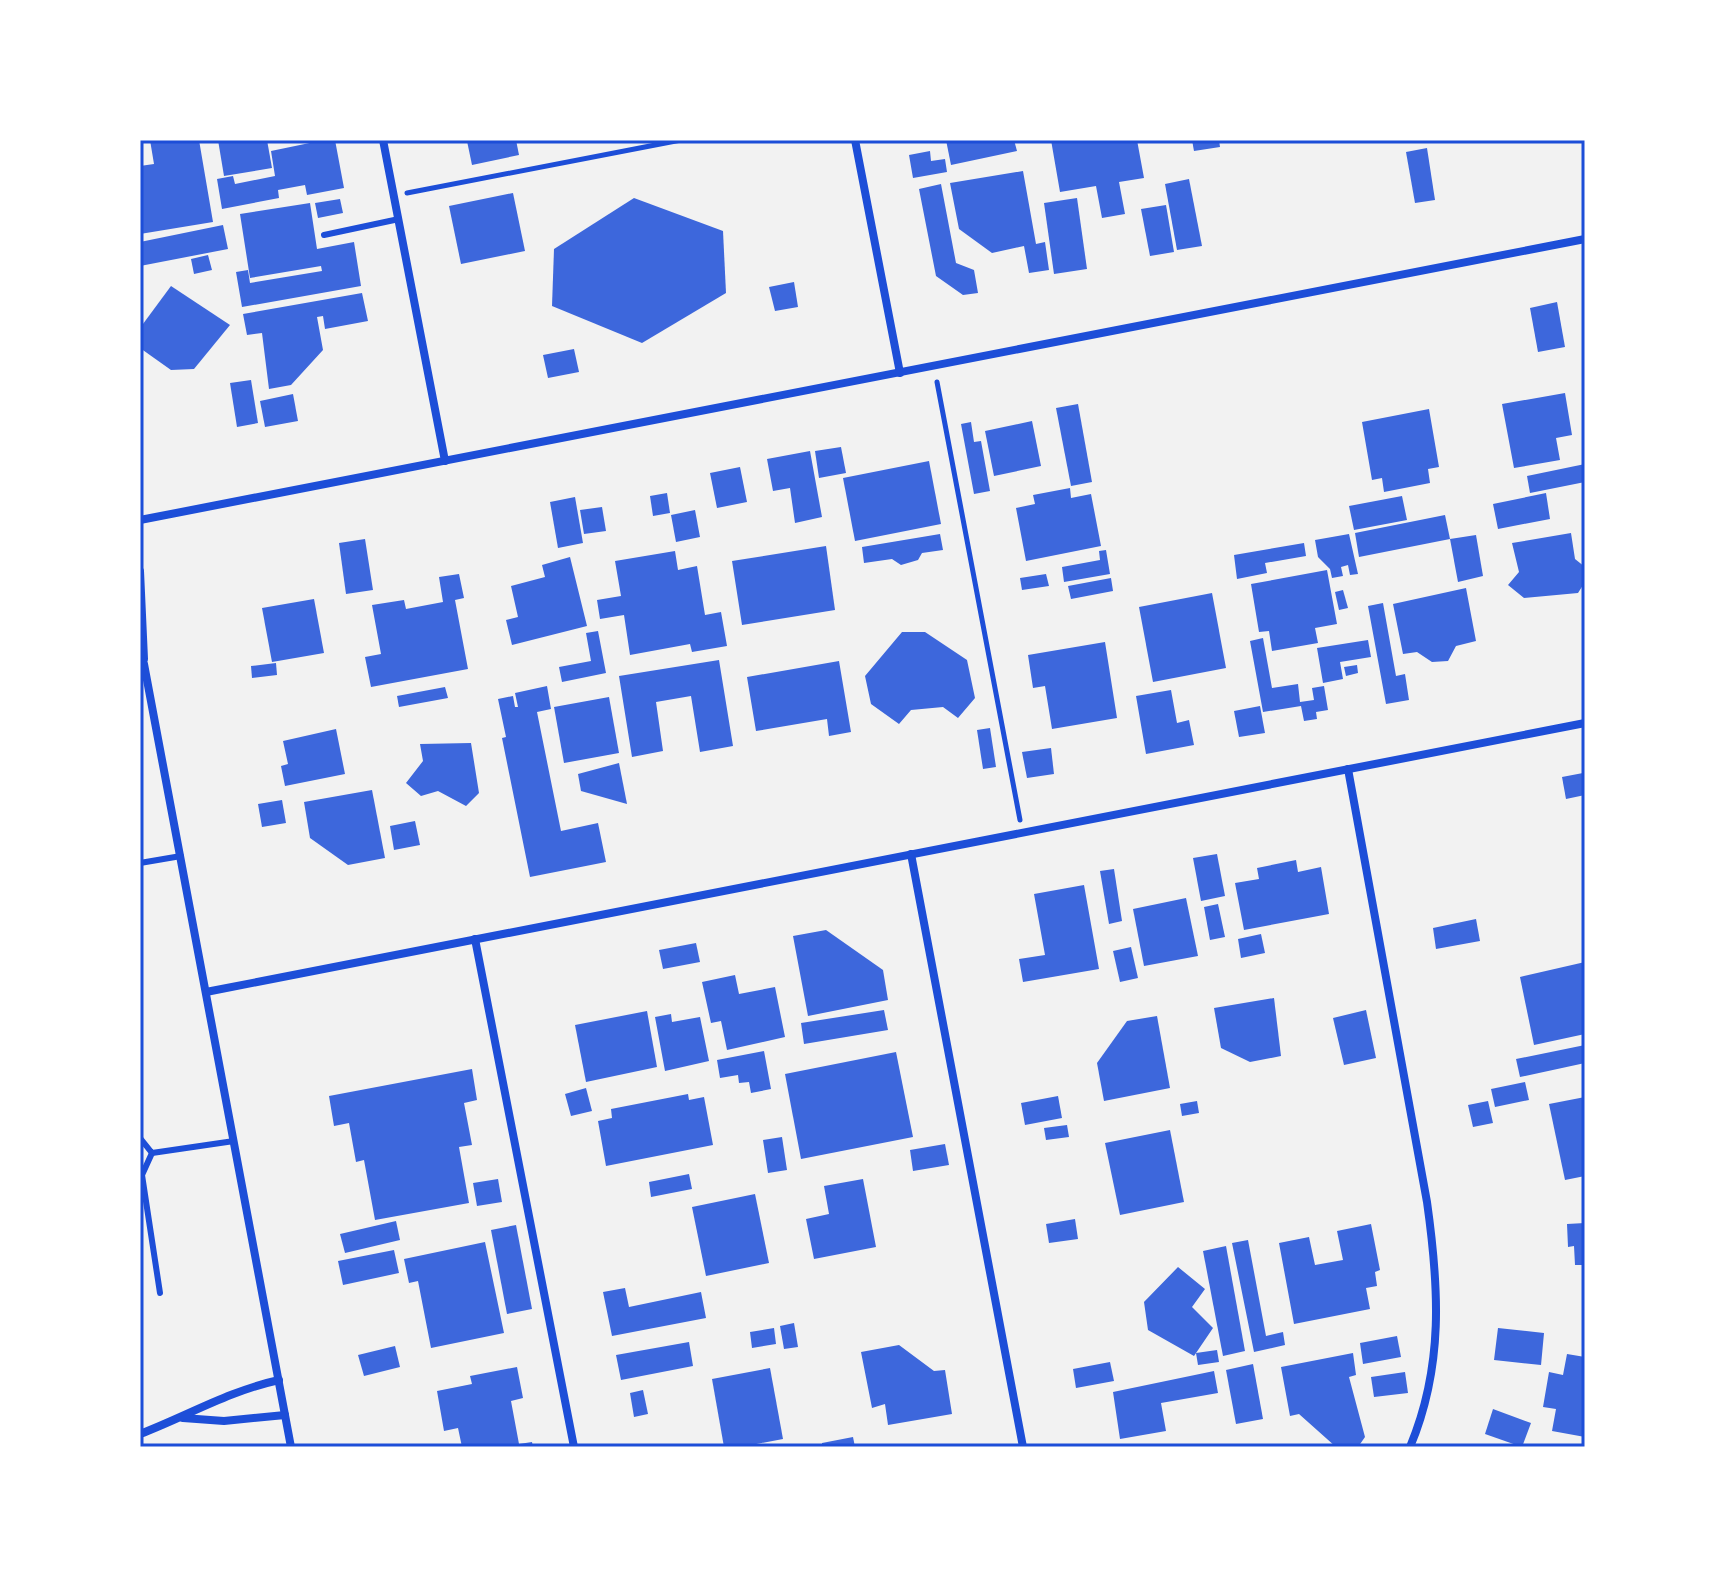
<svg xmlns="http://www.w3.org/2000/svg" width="1725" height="1587" viewBox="0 0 1725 1587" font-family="'Alegreya Sans',sans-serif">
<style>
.building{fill:#3d67dc}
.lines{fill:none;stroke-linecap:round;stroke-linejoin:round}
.path{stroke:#1d4ed8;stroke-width:5}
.service{stroke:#1d4ed8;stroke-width:6}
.minor{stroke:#1d4ed8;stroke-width:8}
.neatline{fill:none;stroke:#1d4ed8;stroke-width:3}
</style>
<rect width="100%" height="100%" fill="#f2f2f2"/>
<!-- building -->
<g class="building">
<path d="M150,140H199L213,222L140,234V166L154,164Z"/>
<path d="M218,140H267L272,168L224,176Z"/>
<path d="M324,140H335L344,188L307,195L305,185L278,190L279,198L222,209L217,179L233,176L235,184L275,176L271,151Z"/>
<path d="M516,140L519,155L472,165L467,141Z"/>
<path d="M946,140H1014L1017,151L951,165Z"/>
<path d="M1051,140H1137L1144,178L1119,182L1125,214L1102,218L1096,186L1060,192Z"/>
<path d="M1192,140H1219L1220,147L1194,151Z"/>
<path d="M1427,148L1435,200L1415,203L1406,152Z"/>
<path d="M930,151L931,161L945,159L947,172L913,178L909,155Z"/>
<path d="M1023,171L1036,244L1045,242L1049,270L1029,273L1024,246L992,253L959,229L950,183Z"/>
<path d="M1189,179L1202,246L1177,250L1165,184Z"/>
<path d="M941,184L956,263L974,270L978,293L963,295L936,276L919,189Z"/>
<path d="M513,193L525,251L461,264L449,206Z"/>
<path d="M634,198L723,231L726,293L642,343L552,306L554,249Z"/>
<path d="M1077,198L1087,269L1054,274L1044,203Z"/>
<path d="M340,199L343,213L318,218L315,203Z"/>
<path d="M310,203L317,249L354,242L361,286L242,307L236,272L248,270L250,283L322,271L321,266L250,278L240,214Z"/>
<path d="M1166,205L1174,252L1150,256L1141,209Z"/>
<path d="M223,225L228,249L140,266V242Z"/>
<path d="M208,255L212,270L194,274L191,259Z"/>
<path d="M794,282L798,307L775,311L769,287Z"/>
<path d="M171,286L230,325L194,369L171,370L140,348V328Z"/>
<path d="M362,293L368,321L325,329L323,316L317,317L323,350L291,385L269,389L262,333L247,335L243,314Z"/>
<path d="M1557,302L1565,347L1538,352L1530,308Z"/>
<path d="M574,349L579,372L548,378L543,355Z"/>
<path d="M251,380L258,423L237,427L230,383Z"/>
<path d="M1565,393L1572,435L1556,438L1560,460L1514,468L1502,404Z"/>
<path d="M293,394L298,421L265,427L260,401Z"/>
<path d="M1078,404L1092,482L1071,486L1056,408Z"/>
<path d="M1429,409L1439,467L1428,469L1430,483L1384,492L1382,478L1372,480L1362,422Z"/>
<path d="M1032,421L1041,466L994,476L985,431Z"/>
<path d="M971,422L974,442L981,441L990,491L974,494L961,424Z"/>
<path d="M841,447L846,473L819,478L815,451Z"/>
<path d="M810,451L822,517L795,523L790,488L773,491L767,459Z"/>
<path d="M929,461L941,524L855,541L843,478Z"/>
<path d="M1585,464V482L1530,493L1527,476Z"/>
<path d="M740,467L747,502L717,508L710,473Z"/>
<path d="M1070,488L1071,498L1091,494L1101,546L1026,561L1016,508L1035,504L1033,495Z"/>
<path d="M667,493L670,513L653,516L650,496Z"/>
<path d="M1546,493L1550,519L1498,529L1493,504Z"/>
<path d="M1402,496L1407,520L1354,530L1349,506Z"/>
<path d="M575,497L583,543L558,548L550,502Z"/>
<path d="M602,507L606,531L584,534L580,510Z"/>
<path d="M695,510L700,537L676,542L671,515Z"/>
<path d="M1445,515L1450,539L1359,557L1355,533Z"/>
<path d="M1571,533L1575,559L1585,567V582L1578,593L1524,598L1508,585L1519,572L1512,543Z"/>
<path d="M940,534L943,550L922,553L918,560L901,565L892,559L864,563L862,547Z"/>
<path d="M1349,534L1358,574L1350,575L1348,565L1341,567L1343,576L1332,578L1330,569L1318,557L1315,540Z"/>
<path d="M1476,535L1483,576L1458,582L1450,539Z"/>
<path d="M365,539L373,590L346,594L339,543Z"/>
<path d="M1304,543L1306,556L1265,563L1267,573L1237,579L1234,555Z"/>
<path d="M826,546L835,610L742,625L732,561Z"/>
<path d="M1106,550L1110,574L1064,582L1062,567L1100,560L1099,551Z"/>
<path d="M675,551L678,570L697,566L705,615L721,612L727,646L692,652L690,644L630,655L624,615L600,619L597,600L621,596L615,561Z"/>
<path d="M570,557L587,626L512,645L506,620L518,617L511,586L545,577L542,565Z"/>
<path d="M1327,570L1337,624L1315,628L1318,643L1272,651L1269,631L1259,632L1251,584Z"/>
<path d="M459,574L464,598L455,600L468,669L371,687L365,657L381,654L372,605L404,600L406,609L443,602L439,577Z"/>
<path d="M1046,574L1049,586L1022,590L1020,578Z"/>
<path d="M1111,578L1113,591L1071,599L1068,586Z"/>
<path d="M1466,588L1476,641L1456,646L1448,661L1432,662L1417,652L1403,654L1393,604Z"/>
<path d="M1343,590L1348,608L1339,610L1335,592Z"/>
<path d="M1212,593L1226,668L1153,682L1139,607Z"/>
<path d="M314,599L324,653L272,662L262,608Z"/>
<path d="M1383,603L1396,676L1405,674L1409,700L1386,704L1368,606Z"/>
<path d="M598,631L606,673L562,682L559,667L591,661L586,633Z"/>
<path d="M902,632H925L967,660L975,698L958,718L943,707L911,710L899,724L871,704L865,676Z"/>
<path d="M1263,638L1272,688L1298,684L1300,702L1314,700L1312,688L1324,686L1328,710L1316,712L1317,719L1304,721L1301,706L1263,712L1250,641Z"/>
<path d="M1368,640L1371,657L1340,662L1343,679L1323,683L1317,648Z"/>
<path d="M1105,642L1117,718L1052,729L1045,686L1033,688L1028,655Z"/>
<path d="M719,660L733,746L700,752L691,696L656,702L663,751L632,757L619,676Z"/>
<path d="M839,661L851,732L829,736L827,719L756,731L747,677Z"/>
<path d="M276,663L277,675L252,678L251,666Z"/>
<path d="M1357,665L1358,673L1346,676L1344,667Z"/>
<path d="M547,686L551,709L537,712L561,831L598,823L606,862L530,877L502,738L506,737L498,699L513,696L515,707H518L515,693Z"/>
<path d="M445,687L448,698L399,707L397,696Z"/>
<path d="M1171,690L1177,723L1189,720L1194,745L1146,754L1136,696Z"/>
<path d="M609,697L619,753L564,763L554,707Z"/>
<path d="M1260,706L1265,733L1239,737L1234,711Z"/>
<path d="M990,728L996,767L983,769L977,730Z"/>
<path d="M336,729L345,774L285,786L281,766L288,764L283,741Z"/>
<path d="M471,743L479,793L466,806L438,791L421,796L406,783L423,761L420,744Z"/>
<path d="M1051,748L1054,774L1027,778L1022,752Z"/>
<path d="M619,763L627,804L581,791L578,774Z"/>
<path d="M1583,773L1585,795L1566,799L1562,777Z"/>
<path d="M372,790L385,858L348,865L310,838L304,802Z"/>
<path d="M282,800L286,823L262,827L258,804Z"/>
<path d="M415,821L420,845L394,850L390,826Z"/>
<path d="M1217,854L1225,896L1201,901L1193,858Z"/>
<path d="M1296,860L1298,872L1321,867L1329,914L1244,930L1235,883L1259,879L1257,868Z"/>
<path d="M1114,869L1122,921L1109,924L1100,871Z"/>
<path d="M1084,885L1099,969L1023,982L1019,959L1045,955L1034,894Z"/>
<path d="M1186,898L1198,956L1144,966L1133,909Z"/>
<path d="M1218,904L1225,937L1210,940L1204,907Z"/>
<path d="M1476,919L1480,941L1436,949L1433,928Z"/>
<path d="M826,930L883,970L888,1000L808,1016L793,936Z"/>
<path d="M1261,934L1265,953L1241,958L1238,939Z"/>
<path d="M696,943L700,962L663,969L659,950Z"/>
<path d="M1131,947L1138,978L1120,982L1113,951Z"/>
<path d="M1585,962V1034L1534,1045L1520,977Z"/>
<path d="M735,975L739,994L775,987L785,1037L727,1050L721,1021L711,1023L702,982Z"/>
<path d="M1274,998L1281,1056L1250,1062L1221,1048L1214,1008Z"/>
<path d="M884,1010L888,1030L804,1044L801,1023Z"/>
<path d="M1366,1010L1376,1058L1344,1065L1333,1018Z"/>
<path d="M647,1011L657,1067L586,1082L575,1025Z"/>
<path d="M671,1014L672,1022L700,1017L709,1061L665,1071L655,1017Z"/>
<path d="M1157,1016L1170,1088L1104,1101L1097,1063L1127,1021Z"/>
<path d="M1585,1045V1063L1520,1077L1516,1059Z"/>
<path d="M764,1051L771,1089L751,1093L749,1082L739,1083L738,1075L720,1078L717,1060Z"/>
<path d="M896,1052L913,1137L801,1159L785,1074Z"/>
<path d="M472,1069L477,1100L464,1103L472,1145L459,1147L469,1203L375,1220L364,1160L356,1162L349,1123L334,1126L329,1096Z"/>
<path d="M1525,1082L1529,1100L1495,1107L1491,1089Z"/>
<path d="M586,1088L592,1111L571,1116L565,1094Z"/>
<path d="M688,1094L689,1100L704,1097L713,1145L606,1166L598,1121L612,1118L611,1109Z"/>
<path d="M1058,1096L1062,1118L1025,1125L1021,1103Z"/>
<path d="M1585,1097V1176L1565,1180L1549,1104Z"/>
<path d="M1197,1101L1199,1113L1182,1116L1180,1104Z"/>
<path d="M1488,1101L1493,1123L1473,1127L1468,1105Z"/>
<path d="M1067,1125L1069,1137L1046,1140L1044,1128Z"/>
<path d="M1170,1130L1184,1202L1120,1215L1105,1143Z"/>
<path d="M782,1137L787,1170L768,1173L763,1140Z"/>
<path d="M945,1144L949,1165L913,1171L910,1150Z"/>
<path d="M689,1174L692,1189L651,1197L649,1182Z"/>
<path d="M498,1179L502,1202L477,1206L473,1183Z"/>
<path d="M863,1179L876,1247L814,1259L806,1219L829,1214L824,1186Z"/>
<path d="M755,1194L769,1263L706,1276L692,1207Z"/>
<path d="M1075,1219L1078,1239L1049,1243L1046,1224Z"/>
<path d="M396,1221L400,1240L345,1253L340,1234Z"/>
<path d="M1585,1223V1282H1583L1582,1265H1575L1574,1246L1568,1247L1567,1224Z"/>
<path d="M1371,1224L1380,1270L1375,1272L1377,1286L1366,1288L1370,1309L1294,1324L1279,1243L1309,1237L1315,1265L1343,1260L1337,1231Z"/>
<path d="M516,1225L532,1309L507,1314L491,1230Z"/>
<path d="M1248,1240L1266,1336L1283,1332L1285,1345L1254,1352L1232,1243Z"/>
<path d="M485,1242L504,1333L431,1348L418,1281L409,1283L404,1259Z"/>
<path d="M1226,1246L1245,1351L1223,1356L1203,1251Z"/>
<path d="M394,1250L399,1273L343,1285L338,1261Z"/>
<path d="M1178,1267L1205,1289L1192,1307L1213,1328L1194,1356L1148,1330L1144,1302Z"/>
<path d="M625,1288L629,1307L701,1292L706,1318L612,1336L603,1292Z"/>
<path d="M794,1323L798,1347L784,1349L780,1326Z"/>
<path d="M774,1328L776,1344L752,1348L750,1332Z"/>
<path d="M1498,1328L1544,1333L1541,1365L1494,1360Z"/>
<path d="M1397,1336L1401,1357L1363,1364L1360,1343Z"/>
<path d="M689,1342L693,1366L621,1380L616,1355Z"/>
<path d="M899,1345L934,1371L945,1370L952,1414L888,1425L885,1404L872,1408L861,1352Z"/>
<path d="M395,1346L400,1367L364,1376L358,1355Z"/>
<path d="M1217,1350L1219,1362L1198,1365L1196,1353Z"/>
<path d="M1353,1353L1356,1375L1349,1377L1365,1437L1358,1447H1336L1299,1414L1290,1416L1281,1367Z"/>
<path d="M1567,1354L1585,1357V1437L1552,1431L1556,1409L1543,1407L1549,1372L1563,1375Z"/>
<path d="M1110,1362L1114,1381L1076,1388L1073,1369Z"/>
<path d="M1253,1364L1263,1419L1236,1424L1226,1370Z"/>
<path d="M517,1367L523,1398L511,1401L519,1444L532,1442L533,1447H462L458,1428L444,1431L437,1391L472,1384L470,1376Z"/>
<path d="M770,1368L783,1439L741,1447H724L712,1379Z"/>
<path d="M1214,1371L1218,1393L1161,1403L1166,1431L1120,1439L1113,1392Z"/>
<path d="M1405,1372L1408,1393L1374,1397L1371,1377Z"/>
<path d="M643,1390L648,1414L634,1417L630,1393Z"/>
<path d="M1493,1409L1531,1423L1522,1447L1485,1434Z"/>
<path d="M853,1437L855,1447H822V1443Z"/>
</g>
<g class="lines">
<!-- path -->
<g class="path">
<path d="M407,193L681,140"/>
<path d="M937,382L1020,820"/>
</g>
<!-- service -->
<g class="service">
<path d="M324,235L399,219"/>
<path d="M140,863L181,856"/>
<path d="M140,1138L152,1153L234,1141"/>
<path d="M152,1153L142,1175L160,1293"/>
</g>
<!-- minor -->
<g class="minor">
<path d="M383,140L445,461"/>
<path d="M855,140L900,373"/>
<path d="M140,520L1585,239"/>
<path d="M140,571L144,659"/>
<path d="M140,654L144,664L291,1447"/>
<path d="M1348,769L1427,1202C1439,1287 1444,1366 1410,1447"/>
<path d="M911,854L1023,1447"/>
<path d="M475,939L574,1447"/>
<path d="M206,992L1585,723"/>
<path d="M183,1418L224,1421L285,1415"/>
<path d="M140,1434C187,1416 229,1391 279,1380"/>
</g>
</g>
<!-- border -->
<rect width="1725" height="1587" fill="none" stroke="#ffffff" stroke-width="284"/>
<rect x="142" y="142" width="1441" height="1303" class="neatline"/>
</svg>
